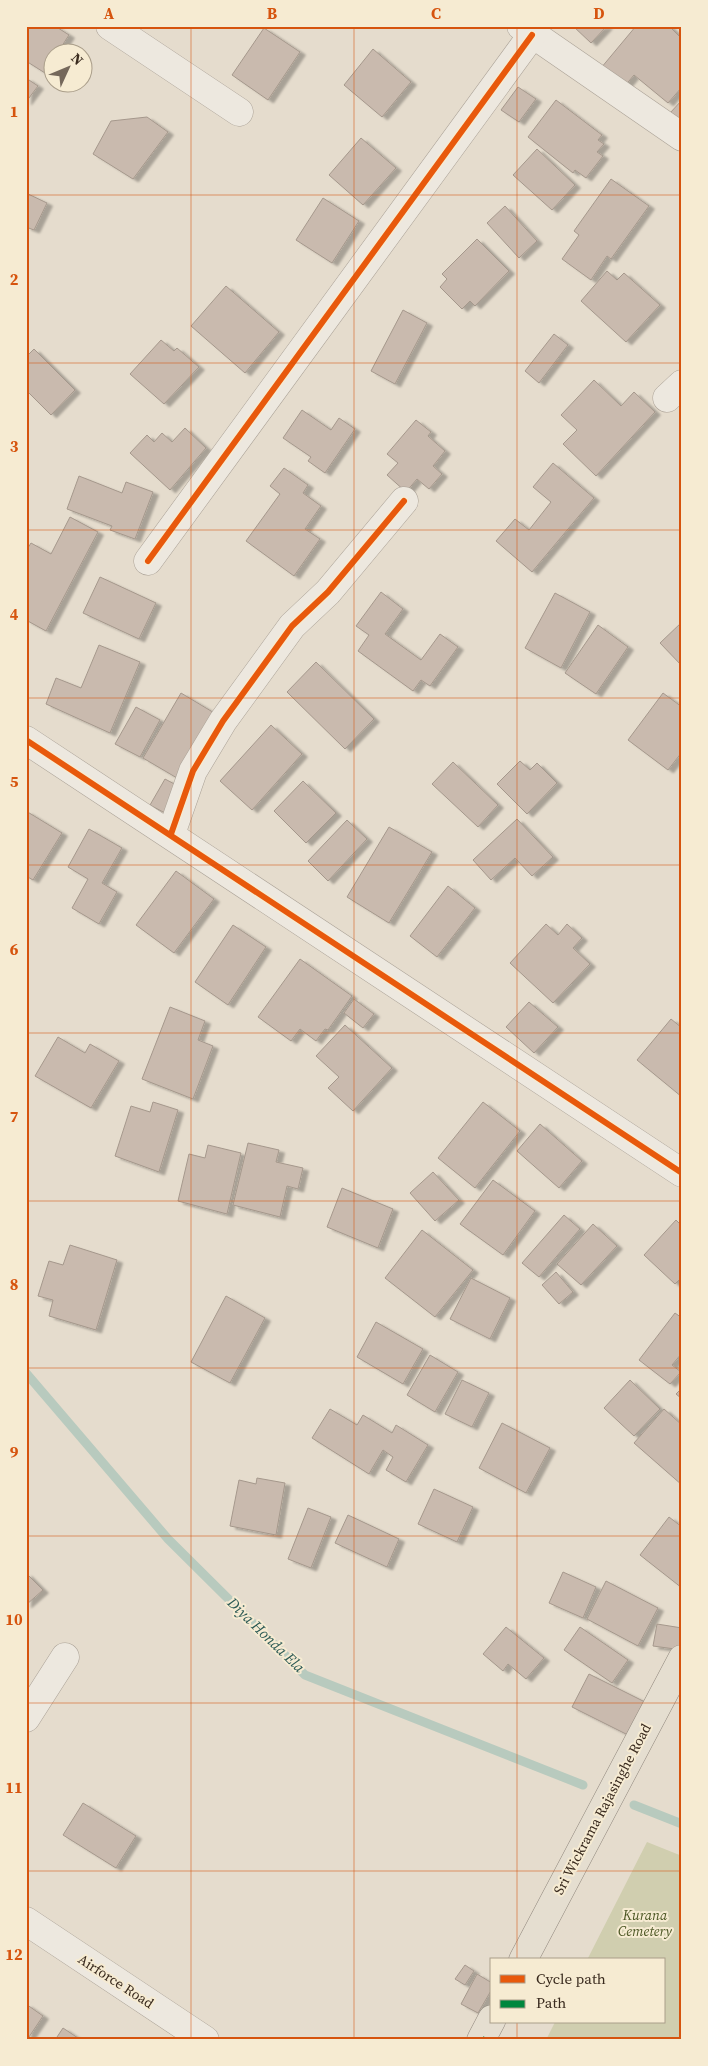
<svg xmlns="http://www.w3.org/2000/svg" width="708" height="2066" viewBox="0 0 708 2066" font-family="'Source Serif 4',serif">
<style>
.cemetery{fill:#d0ceaf}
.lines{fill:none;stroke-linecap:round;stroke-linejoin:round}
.stream{stroke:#b8cabe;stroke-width:9}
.building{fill:#c9baae;stroke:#a5988c;filter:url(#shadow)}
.minor-casing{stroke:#aaa196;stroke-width:29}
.major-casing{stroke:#90877d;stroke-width:29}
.minor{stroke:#ede8df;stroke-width:28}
.major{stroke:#e5ded0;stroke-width:28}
.quiet{stroke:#00873e;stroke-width:5;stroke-dasharray:10 5;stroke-linecap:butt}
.cycleway-casing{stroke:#f6ebd2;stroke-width:9}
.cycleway{stroke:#e8590c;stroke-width:6}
.grid{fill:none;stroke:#d6540e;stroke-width:1;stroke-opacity:0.55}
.labels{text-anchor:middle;stroke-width:4;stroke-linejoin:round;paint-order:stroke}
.street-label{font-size:14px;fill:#392a1e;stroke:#f6ebd2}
.park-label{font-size:14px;font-style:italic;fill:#4b5623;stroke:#f6ebd2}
.water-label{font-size:15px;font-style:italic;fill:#2c5a55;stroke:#f6ebd2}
.neatline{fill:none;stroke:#d6540e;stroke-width:2}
.grid-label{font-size:16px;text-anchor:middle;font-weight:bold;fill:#d6540e}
</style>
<defs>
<filter id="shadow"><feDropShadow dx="5.5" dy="3" stdDeviation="1" flood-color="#0004"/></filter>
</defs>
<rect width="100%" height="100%" fill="#e5dccd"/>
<!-- cemetery -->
<path class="cemetery" d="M647,1842L682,1856V2040H546L555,2022H664V1960H587Z"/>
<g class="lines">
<!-- stream -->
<g class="stream">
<path d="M26,1373L168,1539L305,1675L583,1785"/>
<path d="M634,1805L682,1824"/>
</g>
</g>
<!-- building -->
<g class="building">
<path d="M26,26H55L69,35L58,52H52V60L45,73L26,61Z"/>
<path d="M573,26H607L591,43Z"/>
<path d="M636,26H669L682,39V87L668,103L634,75L619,93L596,74Z"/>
<path d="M264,28L300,52L268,100L232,75Z"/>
<path d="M373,49L411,82L382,117L344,85Z"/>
<path d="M26,78L38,86L26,102Z"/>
<path d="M518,87L536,99L519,122L501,110Z"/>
<path d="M556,100L602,135L598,140L604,144L597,152L603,156L586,178L575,170L573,173L528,137Z"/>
<path d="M682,100V123L670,113Z"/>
<path d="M147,117L168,132L133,179L93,154L111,121Z"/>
<path d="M361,138L396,168L363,205L329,175Z"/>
<path d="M537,149L575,185L552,210L513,175Z"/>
<path d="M611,179L649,206L611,259L607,256L591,280L562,259L579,235L574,231Z"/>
<path d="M26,193L47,203L34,230L26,227Z"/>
<path d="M323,198L359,221L332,263L296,240Z"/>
<path d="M505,206L537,241L519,258L487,223Z"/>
<path d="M477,239L509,271L475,306L470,301L462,309L440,287L447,279L442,274Z"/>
<path d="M607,271L617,280L624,273L660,305L626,342L581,301Z"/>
<path d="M226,286L279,332L245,373L191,326Z"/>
<path d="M403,310L427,323L395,384L371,371Z"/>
<path d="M554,334L568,345L539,383L525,371Z"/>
<path d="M161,340L174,351L177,348L199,367L164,404L130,374Z"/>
<path d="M34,349L75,390L51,415L26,390V357Z"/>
<path d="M594,380L621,406L634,392L655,412L596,476L563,444L577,430L561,415Z"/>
<path d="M302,410L331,430L339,418L355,429L325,473L308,461L311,457L283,438Z"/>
<path d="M416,420L431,432L428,436L445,451L433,466L442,474L429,489L417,479L406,492L387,475L398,463L387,454Z"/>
<path d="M185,428L206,448L170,490L130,453L147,435L154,442L162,433L172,442Z"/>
<path d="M553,463L594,498L532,572L496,541L515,519L529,530L551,502L533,487Z"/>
<path d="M284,468L308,485L303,493L321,506L305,529L320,539L294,576L246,541L280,494L270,486Z"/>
<path d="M79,476L122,493L126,482L153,492L135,539L110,530L112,526L67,509Z"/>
<path d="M70,517L98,532L46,631L26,620V551L31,543L51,554Z"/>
<path d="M100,577L156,603L139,639L83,613Z"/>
<path d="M381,592L403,609L385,634L421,660L440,634L458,647L430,686L421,680L413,691L358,651L369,635L356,626Z"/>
<path d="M555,593L590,612L561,668L525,648Z"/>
<path d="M682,622V666L660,643Z"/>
<path d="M598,625L628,647L596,694L565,673Z"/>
<path d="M99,645L140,662L110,733L46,704L56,678L81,688Z"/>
<path d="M316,662L374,719L345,749L287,692Z"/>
<path d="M181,693L216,714L177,778L143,758Z"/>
<path d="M663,693L682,707V752L668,770L628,740Z"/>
<path d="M136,707L160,720L140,757L115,744Z"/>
<path d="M271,725L302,754L252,810L220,781Z"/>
<path d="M520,761L530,770L537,763L557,783L527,814L497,784Z"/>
<path d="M453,762L498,805L478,827L432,784Z"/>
<path d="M165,779L180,787L165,813L150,805Z"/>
<path d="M303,781L336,813L306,843L274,811Z"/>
<path d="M26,811L62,833L33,880L26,876Z"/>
<path d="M517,819L553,857L532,876L515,858L491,880L473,860Z"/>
<path d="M347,820L367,839L328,881L308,861Z"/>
<path d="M389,827L432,852L389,923L347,897Z"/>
<path d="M89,829L122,848L102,883L117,892L99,924L72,908L88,879L68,867Z"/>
<path d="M176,871L214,899L174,953L136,925Z"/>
<path d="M448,886L475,908L437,957L410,936Z"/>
<path d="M546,924L558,935L567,924L582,938L573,948L590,964L553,1003L510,963Z"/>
<path d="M233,925L266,947L228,1005L195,982Z"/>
<path d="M300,959L352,996L328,1030L325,1029L316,1041L300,1029L291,1041L258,1017Z"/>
<path d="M354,999L374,1014L363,1028L344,1013Z"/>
<path d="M529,1002L558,1027L534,1053L506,1027Z"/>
<path d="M170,1007L205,1021L198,1040L213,1046L193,1099L142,1079Z"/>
<path d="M671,1019L682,1028V1097L637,1060Z"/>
<path d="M345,1025L392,1068L353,1111L328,1088L339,1077L316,1056Z"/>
<path d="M58,1037L85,1053L90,1044L119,1061L91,1108L35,1076Z"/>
<path d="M153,1102L178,1110L159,1172L115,1156L131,1106L150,1112Z"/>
<path d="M483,1102L520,1131L475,1188L438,1158Z"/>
<path d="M540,1124L582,1161L559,1188L517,1151Z"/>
<path d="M248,1143L279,1150L276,1162L303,1168L298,1189L287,1186L280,1217L233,1205Z"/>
<path d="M208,1145L241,1153L227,1214L178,1201L189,1154L205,1158Z"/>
<path d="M433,1172L459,1200L435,1221L410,1193Z"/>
<path d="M493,1180L535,1211L503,1255L460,1224Z"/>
<path d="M342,1188L393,1209L378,1248L327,1227Z"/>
<path d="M564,1215L580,1229L539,1277L522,1263Z"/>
<path d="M676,1220L682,1226V1277L675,1284L644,1255Z"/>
<path d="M593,1224L617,1246L581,1285L557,1264Z"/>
<path d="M422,1230L473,1270L435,1317L385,1278Z"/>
<path d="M70,1245L117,1260L96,1330L49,1316L53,1300L38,1296L49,1261L63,1265Z"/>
<path d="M556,1272L573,1292L559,1304L542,1285Z"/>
<path d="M471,1278L510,1298L490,1339L450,1319Z"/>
<path d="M226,1296L265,1318L230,1383L191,1362Z"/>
<path d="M675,1313L682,1318V1353L672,1365L681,1372L670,1384L639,1360Z"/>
<path d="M376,1322L423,1349L403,1384L357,1357Z"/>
<path d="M430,1355L458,1372L435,1412L407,1395Z"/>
<path d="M462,1380L489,1393L472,1427L445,1414Z"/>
<path d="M630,1380L660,1409L634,1436L604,1408Z"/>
<path d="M682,1388V1399L676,1394Z"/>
<path d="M330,1409L357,1425L363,1415L392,1433L396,1425L428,1445L406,1482L386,1470L393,1457L383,1450L369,1474L312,1438Z"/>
<path d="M664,1409L682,1425V1485L634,1443Z"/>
<path d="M502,1423L550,1448L526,1493L479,1468Z"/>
<path d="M257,1478L285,1483L276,1535L230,1526L239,1480L256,1484Z"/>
<path d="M434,1489L473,1507L457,1542L418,1524Z"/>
<path d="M308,1508L331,1517L311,1568L288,1559Z"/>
<path d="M348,1515L399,1539L387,1567L335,1543Z"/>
<path d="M669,1517L682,1527V1588L640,1555Z"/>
<path d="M563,1572L596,1587L583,1618L549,1603Z"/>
<path d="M26,1573L43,1590L26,1605Z"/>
<path d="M606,1581L658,1608L638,1646L587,1619Z"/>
<path d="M657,1624L682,1628V1650L653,1646Z"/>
<path d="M506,1627L544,1658L526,1679L508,1664L503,1671L483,1654Z"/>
<path d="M580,1627L628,1660L612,1683L564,1650Z"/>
<path d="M589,1674L649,1704L632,1737L572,1707Z"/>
<path d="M83,1803L136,1836L116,1868L63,1835Z"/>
<path d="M465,1965L474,1971L465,1985L455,1979Z"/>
<path d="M477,1974L492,1983V1989L478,2013L461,2004Z"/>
<path d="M26,2004L43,2016L27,2040H26Z"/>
<path d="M63,2028L81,2040H55Z"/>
</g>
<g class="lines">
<!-- minor casing -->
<g class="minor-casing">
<g id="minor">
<path d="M110,26L239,112"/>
<path d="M521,26L682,137"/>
<path d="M667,398L682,384"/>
<path d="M148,561L532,35"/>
<path d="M26,740L682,1173"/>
<path d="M171,834L193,771L223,721L292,626L328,592L404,501"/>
<path d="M26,1718L65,1657"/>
<path d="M26,1921L205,2040"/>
</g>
</g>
<!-- major casing -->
<g class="major-casing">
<g id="major">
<path d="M523,1960L682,1659"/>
<path d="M481,2040L492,2019"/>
</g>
</g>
<!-- minor -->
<use href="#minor" class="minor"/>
<!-- major -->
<use href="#major" class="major"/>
<!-- quiet -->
<path class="quiet" d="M482,2038L484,2040"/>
<!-- cycleway casing -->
<g class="cycleway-casing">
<g id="cycleway">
<path d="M148,561L532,35"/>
<path d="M26,740L682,1173"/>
<path d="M171,834L193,771L223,721L292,626L328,592L404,501"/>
</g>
</g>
<!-- cycleway -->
<use href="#cycleway" class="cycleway"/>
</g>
<!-- grid -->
<path class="grid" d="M191,26V2040M354,26V2040M517,26V1960M26,195H682M26,363H682M26,530H682M26,698H682M26,865H682M26,1033H682M26,1201H682M26,1368H682M26,1536H682M26,1703H682M26,1871H682M517,2022V2040"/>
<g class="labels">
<!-- street labels -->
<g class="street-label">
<text transform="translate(602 1809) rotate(-62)" y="5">Sri Wickrama Rajasinghe Road</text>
<text transform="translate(116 1981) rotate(33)" y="5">Airforce Road</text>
</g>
<!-- park labels -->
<g class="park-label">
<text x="645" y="1920">Kurana<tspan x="645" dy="16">Cemetery</tspan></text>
</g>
<!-- water labels -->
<g class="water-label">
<text transform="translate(266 1635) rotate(44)" y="5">Diya Honda Ela</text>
</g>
</g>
<!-- border -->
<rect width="708" height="2066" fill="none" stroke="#f6ebd2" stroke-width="55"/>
<!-- legend -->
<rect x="490" y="1958" width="175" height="65" fill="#f6ebd2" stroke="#aa9e8a"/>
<rect x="500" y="1975" width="25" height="8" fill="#e8590c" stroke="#aa9e8a"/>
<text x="536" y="1984" font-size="15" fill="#392a1e">Cycle path</text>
<rect x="500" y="2000" width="25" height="8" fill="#00873e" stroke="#aa9e8a"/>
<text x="536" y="2008" font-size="15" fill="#392a1e">Path</text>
<!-- north arrow -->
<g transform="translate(68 68) rotate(46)"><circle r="24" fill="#f6ebd2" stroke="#aa9e8a"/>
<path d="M0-4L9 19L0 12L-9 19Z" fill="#75685b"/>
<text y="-8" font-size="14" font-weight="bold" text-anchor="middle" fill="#392a1e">N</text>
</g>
<rect x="28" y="28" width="652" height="2010" class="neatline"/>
<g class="grid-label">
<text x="109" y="19">A</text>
<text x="272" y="19">B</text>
<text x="436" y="19">C</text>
<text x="599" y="19">D</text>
<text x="14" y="117">1</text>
<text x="14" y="285">2</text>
<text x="14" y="452">3</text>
<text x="14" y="620">4</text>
<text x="14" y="787">5</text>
<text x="14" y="955">6</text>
<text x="14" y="1122">7</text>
<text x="14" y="1290">8</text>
<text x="14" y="1458">9</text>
<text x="14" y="1625">10</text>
<text x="14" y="1793">11</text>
<text x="14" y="1960">12</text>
</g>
</svg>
